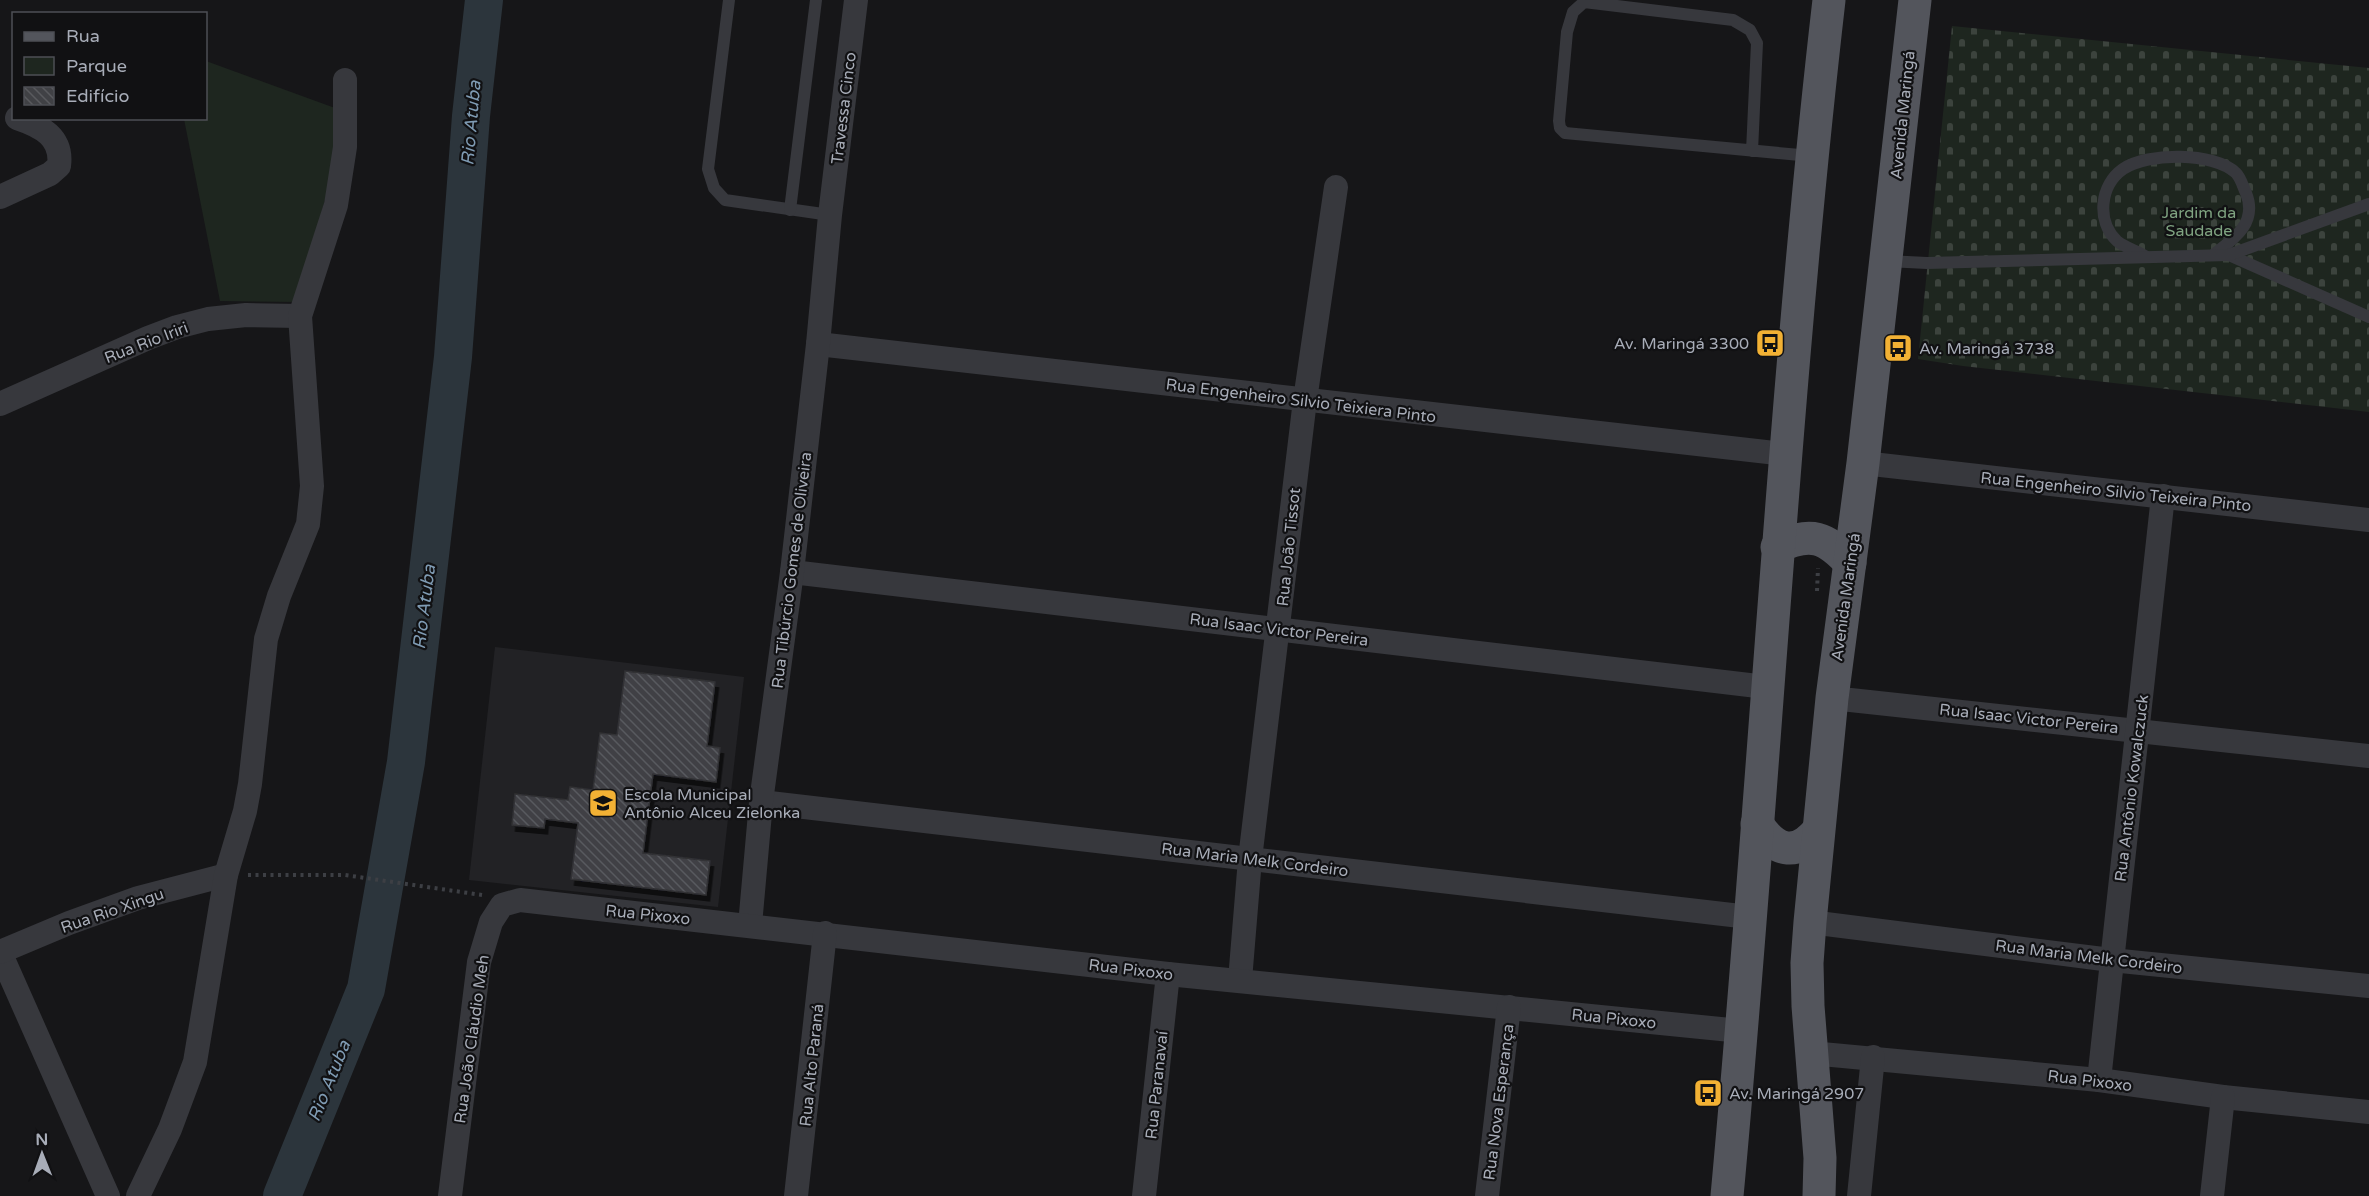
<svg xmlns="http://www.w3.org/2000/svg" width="2369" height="1196" viewBox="0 0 2369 1196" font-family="'Varela Round',sans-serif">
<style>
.built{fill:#222225}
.green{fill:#1e261f}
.cemetery{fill:url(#cemetery-stones)}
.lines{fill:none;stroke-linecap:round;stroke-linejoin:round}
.river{stroke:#2c353c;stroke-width:38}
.building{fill:url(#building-back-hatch);stroke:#303034;stroke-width:1.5;filter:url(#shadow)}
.path{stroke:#3d3f44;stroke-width:4;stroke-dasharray:3 4.5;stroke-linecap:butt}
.lane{stroke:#37383d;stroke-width:12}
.street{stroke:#37383d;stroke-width:24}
.primary{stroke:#53555c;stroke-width:33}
.labels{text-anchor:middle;stroke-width:4.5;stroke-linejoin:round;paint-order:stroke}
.street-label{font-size:16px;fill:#a8adb8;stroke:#111113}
.park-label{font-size:16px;fill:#7fa381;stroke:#111113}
.poi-label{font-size:16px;fill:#a8adb8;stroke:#111113;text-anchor:start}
.water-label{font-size:18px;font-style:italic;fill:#7f9bb3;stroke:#111113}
</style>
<defs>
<pattern id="cemetery-stones" width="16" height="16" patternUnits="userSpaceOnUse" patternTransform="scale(1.5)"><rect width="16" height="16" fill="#1e261f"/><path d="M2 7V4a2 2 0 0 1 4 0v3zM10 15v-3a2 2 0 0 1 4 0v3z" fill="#3c433d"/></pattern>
<pattern id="building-back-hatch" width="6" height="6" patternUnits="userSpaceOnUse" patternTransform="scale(1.5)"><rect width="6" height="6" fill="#404145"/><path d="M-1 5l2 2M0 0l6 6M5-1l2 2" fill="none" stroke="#595a5e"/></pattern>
<filter id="shadow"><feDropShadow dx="3.5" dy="6" stdDeviation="0" flood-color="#0009"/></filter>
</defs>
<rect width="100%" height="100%" fill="#161618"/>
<!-- built -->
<path class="built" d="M495,647L744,677L718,907L469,880Z"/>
<!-- green -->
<path class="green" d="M206,61L335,108V150L331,179L296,302L220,301L184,119L206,118Z"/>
<!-- cemetery -->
<path class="cemetery" d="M1952,26L2369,68V412L1963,366L1918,359Z"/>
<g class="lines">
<!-- river -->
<path class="river" d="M282,1196L366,989L406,762L453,357L471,116L484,0"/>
</g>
<!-- building -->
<path class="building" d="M625,671L715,682L707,746L720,748L716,782L653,774L643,853L710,861L706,895L571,879L578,823L545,819L544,828L512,825L515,794L568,800L570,787L593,790L600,733L617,735Z"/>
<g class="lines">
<!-- path -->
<g class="path">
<path d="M1817,591L1818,568"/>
<path d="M248,875H345L482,895"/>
</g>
<!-- lane -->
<g class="lane">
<path d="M729,0L708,169L714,188L725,200L830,215"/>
<path d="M1752,151L1757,43L1750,30L1733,20L1584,2L1573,12L1567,32L1559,121L1560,128L1565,133L1811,156"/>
<path d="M790,210L816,0"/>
<path d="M2229,255L2369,317"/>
<path d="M2145,256C2137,251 2124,247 2117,241C2096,221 2100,185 2123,169C2148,152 2214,152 2236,173C2241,178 2243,187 2246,193C2258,223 2234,239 2213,255"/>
<path d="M1887,261L1927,263L2229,255L2369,204"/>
</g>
<!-- street -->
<g class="street">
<path d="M0,197L50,174L59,166C63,137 41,126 17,118"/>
<path d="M818,344L1784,454"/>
<path d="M0,404L148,338L177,327L208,319L246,315L300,316"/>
<path d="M1863,463L2369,520"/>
<path d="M792,572L1766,687"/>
<path d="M1832,698L2369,756"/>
<path d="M761,802L1749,917"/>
<path d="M1810,922L2111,960L2369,986"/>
<path d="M750,925L761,802L792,572L818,344L830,215L856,0"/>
<path d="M0,952L108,1196"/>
<path d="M0,952L69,923L138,898L226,875"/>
<path d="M1240,980L1250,859L1305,400L1336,187"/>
<path d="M1811,1053L2099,1080L2223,1097L2369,1112"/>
<path d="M2099,1080L2163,496"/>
<path d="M138,1196L170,1129L195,1062L226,875L245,811L250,784L266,639L279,596L308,524L312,486L300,316L336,205L345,147V80"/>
<path d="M450,1196L479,962L491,922L502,905L520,900L1168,974L1741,1031"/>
<path d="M796,1196L825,933"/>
<path d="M1144,1196L1168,974"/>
<path d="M1487,1196L1509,1007"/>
<path d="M1859,1196L1873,1057"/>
<path d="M2212,1196L2223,1097"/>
</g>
<!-- primary -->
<g class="primary">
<path d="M1777,547C1811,531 1826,537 1850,563"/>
<path d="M1757,824C1775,851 1795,858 1818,831"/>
<path d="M1727,1196C1764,798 1783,398 1829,0"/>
<path d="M1819,1196L1820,1158L1808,1006L1807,963L1810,922L1832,698L1863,463L1915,0"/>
</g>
</g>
<!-- icons -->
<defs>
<g id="bus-square" transform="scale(1.5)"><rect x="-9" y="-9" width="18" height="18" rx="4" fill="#f2b134" stroke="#111113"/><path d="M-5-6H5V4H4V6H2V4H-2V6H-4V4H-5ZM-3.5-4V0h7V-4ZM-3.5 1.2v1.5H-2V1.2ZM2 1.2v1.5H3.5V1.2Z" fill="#111"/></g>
<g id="school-square" transform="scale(1.5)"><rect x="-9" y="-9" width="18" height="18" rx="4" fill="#f2b134" stroke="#111113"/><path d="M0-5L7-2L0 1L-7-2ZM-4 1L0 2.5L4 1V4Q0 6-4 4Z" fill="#111"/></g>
</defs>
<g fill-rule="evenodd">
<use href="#bus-square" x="1770" y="343"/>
<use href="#bus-square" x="1898" y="348"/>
<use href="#school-square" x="603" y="803"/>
<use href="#bus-square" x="1708" y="1093"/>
</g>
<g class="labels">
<!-- street labels -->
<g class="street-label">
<text transform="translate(843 108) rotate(-83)" y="6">Travessa Cinco</text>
<text transform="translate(1902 115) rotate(-84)" y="6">Avenida Maringá</text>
<text transform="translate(146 342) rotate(-21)" y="6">Rua Rio Iriri</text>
<text transform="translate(1301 400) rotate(7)" y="6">Rua Engenheiro Silvio Teixiera Pinto</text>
<text transform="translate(2116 491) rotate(6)" y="6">Rua Engenheiro Silvio Teixeira Pinto</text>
<text transform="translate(1288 547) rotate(-84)" y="6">Rua João Tissot</text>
<text transform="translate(791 570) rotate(-83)" y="6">Rua Tibúrcio Gomes de Oliveira</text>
<text transform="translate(1845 597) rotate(-82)" y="6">Avenida Maringá</text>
<text transform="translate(1279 629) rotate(7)" y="6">Rua Isaac Victor Pereira</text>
<text transform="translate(2029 718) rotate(6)" y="6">Rua Isaac Victor Pereira</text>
<text transform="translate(2131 788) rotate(-83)" y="6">Rua Antônio Kowalczuck</text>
<text transform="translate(1255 859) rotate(7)" y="6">Rua Maria Melk Cordeiro</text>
<text transform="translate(112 910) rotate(-19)" y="6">Rua Rio Xingu</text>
<text transform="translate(648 914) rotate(6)" y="6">Rua Pixoxo</text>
<text transform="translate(2089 956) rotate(7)" y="6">Rua Maria Melk Cordeiro</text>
<text transform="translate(1131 969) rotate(7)" y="6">Rua Pixoxo</text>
<text transform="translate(1614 1018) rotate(6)" y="6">Rua Pixoxo</text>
<text transform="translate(471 1039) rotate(-82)" y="6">Rua João Cláudio Meh</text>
<text transform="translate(811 1065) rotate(-84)" y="6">Rua Alto Paraná</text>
<text transform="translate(2090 1080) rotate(7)" y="6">Rua Pixoxo</text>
<text transform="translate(1156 1085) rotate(-84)" y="6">Rua Paranavaí</text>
<text transform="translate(1498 1102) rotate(-83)" y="6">Rua Nova Esperança</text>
</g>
<!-- park labels -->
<g class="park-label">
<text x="2199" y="218">Jardim da<tspan x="2199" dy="18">Saudade</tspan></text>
</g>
<!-- poi labels -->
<g class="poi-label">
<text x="1749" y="349" text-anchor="end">Av. Maringá 3300</text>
<text x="1919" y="354">Av. Maringá 3738</text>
<text x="624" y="800">Escola Municipal<tspan x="624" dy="18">Antônio Alceu Zielonka</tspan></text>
<text x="1729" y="1099">Av. Maringá 2907</text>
</g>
<!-- water labels -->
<g class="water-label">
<text transform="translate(471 123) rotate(-85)" y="6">Rio Atuba</text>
<text transform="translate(424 607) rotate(-83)" y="6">Rio Atuba</text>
<text transform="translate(329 1081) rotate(-68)" y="6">Rio Atuba</text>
</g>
</g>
<!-- legend -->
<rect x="12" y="12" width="195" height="108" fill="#111113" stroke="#4d4f55" stroke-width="1.5"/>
<rect x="24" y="32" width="30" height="9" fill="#53555c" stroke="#4d4f55" stroke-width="1.5"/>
<text x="66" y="42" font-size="18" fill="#a8adb8">Rua</text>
<rect x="24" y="57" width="30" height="18" fill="#1e261f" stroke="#4d4f55" stroke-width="1.5"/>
<text x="66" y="72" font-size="18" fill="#a8adb8">Parque</text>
<rect x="24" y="87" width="30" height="18" fill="url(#building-back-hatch)" stroke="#4d4f55" stroke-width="1.5"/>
<text x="66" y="102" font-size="18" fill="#a8adb8">Edifício</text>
<!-- north arrow -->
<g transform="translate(42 1154) rotate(359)" stroke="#111113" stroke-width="4.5" paint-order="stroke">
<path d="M0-4.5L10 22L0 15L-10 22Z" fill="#a8adb8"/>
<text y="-9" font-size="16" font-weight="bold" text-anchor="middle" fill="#a8adb8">N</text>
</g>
</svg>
